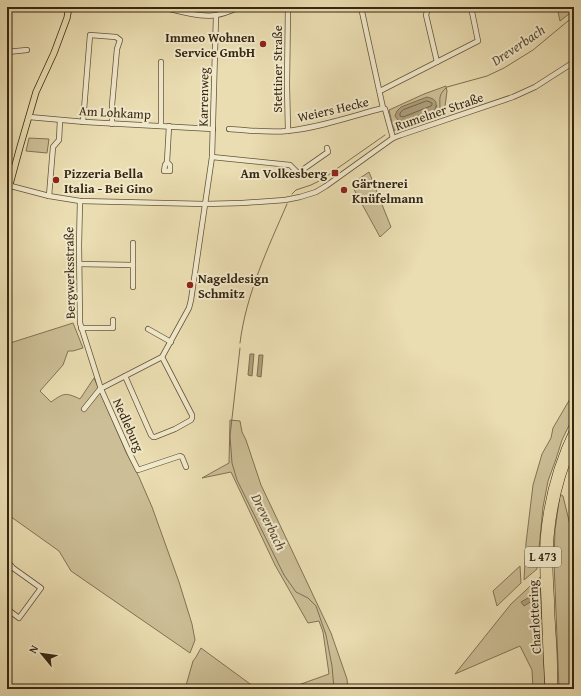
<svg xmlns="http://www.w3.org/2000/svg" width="581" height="696" viewBox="0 0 581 696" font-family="'Gentium Book Plus',serif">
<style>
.green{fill:#ccbe96;stroke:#827254;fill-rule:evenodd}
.water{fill:#ad9f7b;stroke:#7e6f51}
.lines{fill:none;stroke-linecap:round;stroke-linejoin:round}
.shore{stroke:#726346;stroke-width:1}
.stream{stroke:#7e6f51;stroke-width:1}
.minor-casing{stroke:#645439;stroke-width:6}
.major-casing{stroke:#372711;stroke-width:7}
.highway-casing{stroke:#372711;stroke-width:8}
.minor{stroke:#f1e9cc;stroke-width:4.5}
.major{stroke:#eaddb1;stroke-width:5.5}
.highway{stroke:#eaddb1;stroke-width:7}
.poi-dot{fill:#8f2418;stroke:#f1e9cc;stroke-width:1.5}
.labels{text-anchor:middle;stroke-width:4;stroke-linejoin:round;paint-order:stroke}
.shield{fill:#f1e9cc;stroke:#6f6149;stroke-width:1}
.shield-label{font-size:12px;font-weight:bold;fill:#372711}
.poi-label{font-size:13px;font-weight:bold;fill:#372711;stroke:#f1e9cc;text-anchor:start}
.street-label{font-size:13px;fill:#372711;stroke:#f1e9cc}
.water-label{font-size:14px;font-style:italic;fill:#5a4b31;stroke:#f1e9cc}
</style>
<rect width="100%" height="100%" fill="#eaddb1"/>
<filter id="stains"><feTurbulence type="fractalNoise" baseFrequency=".005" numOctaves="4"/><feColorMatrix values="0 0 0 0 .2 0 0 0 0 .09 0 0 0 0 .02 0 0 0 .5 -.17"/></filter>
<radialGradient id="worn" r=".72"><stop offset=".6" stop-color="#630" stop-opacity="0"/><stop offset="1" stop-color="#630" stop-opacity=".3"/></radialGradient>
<!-- green -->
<g class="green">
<path d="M557,7H574V10L560,21Z"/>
<path d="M446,86L447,91L444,114L394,131L389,110L424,94ZM437,105L435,110L403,122Z"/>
<path d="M29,138L49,139L47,153L26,151Z"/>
<path d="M369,172L391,227L380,237L351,184Z"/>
<path d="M7,227H10L9,257L7,258Z"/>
<path d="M73,323L83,348L73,351H68L63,365L40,391L51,402C64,393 65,392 80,399L94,378L126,452L139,477L152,507L179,582L192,624L195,640L190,653L71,571L59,551L7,514V344Z"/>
<path d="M574,392V415L562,440L556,459L548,481L543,507L537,569L524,580L526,543L533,485L542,454L551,438L553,428Z"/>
<path d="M230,420L240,421L242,432L246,440L261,485L331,633L347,679L348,689H287L329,674L323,632L319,621L308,623L275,565L231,472L202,478L229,463Z"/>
<path d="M560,494L563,496L572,533H574V689H559L554,561L555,530Z"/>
<path d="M520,566L521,583L497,606L493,591Z"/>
<path d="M540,577L545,689H533L532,670L520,646L455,674L511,604Z"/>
<path d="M201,648L257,689H185L193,661L196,657Z"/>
</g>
<!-- water -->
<g class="water">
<path d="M427,97C435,99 438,101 435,110L403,122L398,120L395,116L397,111L401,107Z"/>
<path d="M250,354H254L252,376L248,375Z"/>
<path d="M259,355H263L261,377L257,376Z"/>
<path d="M533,595L535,599L524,606L521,602Z"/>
</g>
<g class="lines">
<!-- shore -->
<path class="shore" d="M427,101L432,103V105L431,106L403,117L400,116V113L403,110Z"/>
<!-- stream -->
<g class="stream">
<path d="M394,130L437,113L440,109C440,98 438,95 447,87L487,76L504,68L533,50L574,16"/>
<path d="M292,194L296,190L311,185L323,179L335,170L385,135"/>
<path d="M240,343C246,294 268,248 287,204"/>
<path d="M240,348L230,436L232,463L237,480L284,575L296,592L308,598L316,606L326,635L332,666L334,689"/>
</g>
<!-- minor casing -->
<g class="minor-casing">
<g id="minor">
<path d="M163,7C177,11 202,18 216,15C224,14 233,10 240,7"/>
<path d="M361,7L383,108L385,109L393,138"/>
<path d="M433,7C429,9 427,10 426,15L437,62"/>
<path d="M7,52L27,50"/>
<path d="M7,91H9"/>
<path d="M380,91L478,41L471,7"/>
<path d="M29,117L85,122L213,129"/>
<path d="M83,122L90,35L116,37L120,40L117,49L112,105V124"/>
<path d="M161,126V62"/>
<path d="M229,129C248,130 268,133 287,131C318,128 353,116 383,108"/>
<path d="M288,131L287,85L288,7"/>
<path d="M212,157L290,165L298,173L328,152L327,148"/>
<path d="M167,162L170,165V171H164L165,165L167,162L169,126"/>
<path d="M7,185L49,196L80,201L205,204L242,203L285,200L300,197L316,192L326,186L393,138L401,135L513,97L535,87L574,62"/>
<path d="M49,196L53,147L59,140L60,120"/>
<path d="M80,201L79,245L80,323L101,389L130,454L138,470L180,456L182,457L186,467"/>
<path d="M79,264L133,265"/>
<path d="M133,287V243"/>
<path d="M81,328H113V320"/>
<path d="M148,329L171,342"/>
<path d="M125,376L151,435L153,437H155L175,429L191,420L192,418V415L162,357"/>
<path d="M84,409L100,389L162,357L189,308L191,300L212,157L216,16"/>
<path d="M7,561L13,568L41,588L19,618L7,609"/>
</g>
</g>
<!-- major casing -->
<g class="major-casing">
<path id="major" d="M7,195L20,147L36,92L54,53L67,18L69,7"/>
</g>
<!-- highway casing -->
<g class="highway-casing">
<g id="highway">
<path d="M549,689C547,660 546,630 545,601C544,581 543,560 544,540C547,502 557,464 574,429"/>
<path d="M554,689C554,665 553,640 551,616C551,599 549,582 549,564C549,523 557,481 574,443"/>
</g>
</g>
<!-- minor -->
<use href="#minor" class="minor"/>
<!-- major -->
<use href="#major" class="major"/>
<!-- highway -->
<use href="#highway" class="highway"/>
</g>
<!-- markers -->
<g class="poi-dot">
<circle cx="263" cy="44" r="4"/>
<rect x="331" y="169" width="8" height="8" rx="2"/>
<circle cx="56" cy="180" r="4"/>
<circle cx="344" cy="190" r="4"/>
<circle cx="190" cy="285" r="4"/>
</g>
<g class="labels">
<!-- shield labels -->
<rect class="shield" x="525" y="547" width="36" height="20" rx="3"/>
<g class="shield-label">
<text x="543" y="561">L 473</text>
</g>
<!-- poi labels -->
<g class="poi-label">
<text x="255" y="42" text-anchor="end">Immeo Wohnen<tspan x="255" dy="15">Service GmbH</tspan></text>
<text x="64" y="178">Pizzeria Bella<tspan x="64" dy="15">Italia - Bei Gino</tspan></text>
<text x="327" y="178" text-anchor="end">Am Volkesberg</text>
<text x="352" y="188">Gärtnerei<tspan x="352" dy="15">Knüfelmann</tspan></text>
<text x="198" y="283">Nageldesign<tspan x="198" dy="15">Schmitz</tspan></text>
</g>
<!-- street labels -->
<g class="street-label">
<text transform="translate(277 69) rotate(-90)" y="5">Stettiner Straße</text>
<text transform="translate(203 97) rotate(-89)" y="5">Karrenweg</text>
<text transform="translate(333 109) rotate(-13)" y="5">Weiers Hecke</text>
<text transform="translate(439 111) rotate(-19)" y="5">Rumelner Straße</text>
<text transform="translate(115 112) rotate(3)" y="5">Am Lohkamp</text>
<text transform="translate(69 273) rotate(-91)" y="5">Bergwerksstraße</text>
<text transform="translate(129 425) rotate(66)" y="5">Nedleburg</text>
<text transform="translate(534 617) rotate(-93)" y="5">Charlottering</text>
</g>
<!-- water labels -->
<g class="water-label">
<text transform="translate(518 45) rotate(-34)" y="5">Dreverbach</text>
<text transform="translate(269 522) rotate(64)" y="5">Dreverbach</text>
</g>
</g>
<!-- margin -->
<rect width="581" height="696" fill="none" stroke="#eaddb1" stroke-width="24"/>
<rect x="8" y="8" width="565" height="680" fill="none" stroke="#372711" stroke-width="2"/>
<rect x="12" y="12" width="557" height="672" fill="none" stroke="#372711"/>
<!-- north arrow -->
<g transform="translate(42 654) rotate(299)" stroke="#f1e9cc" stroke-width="3" paint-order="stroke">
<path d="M0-3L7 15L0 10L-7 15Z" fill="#372711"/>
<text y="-6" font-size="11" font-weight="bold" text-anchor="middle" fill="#372711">N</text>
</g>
<rect width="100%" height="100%" filter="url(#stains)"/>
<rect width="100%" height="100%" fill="url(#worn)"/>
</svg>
